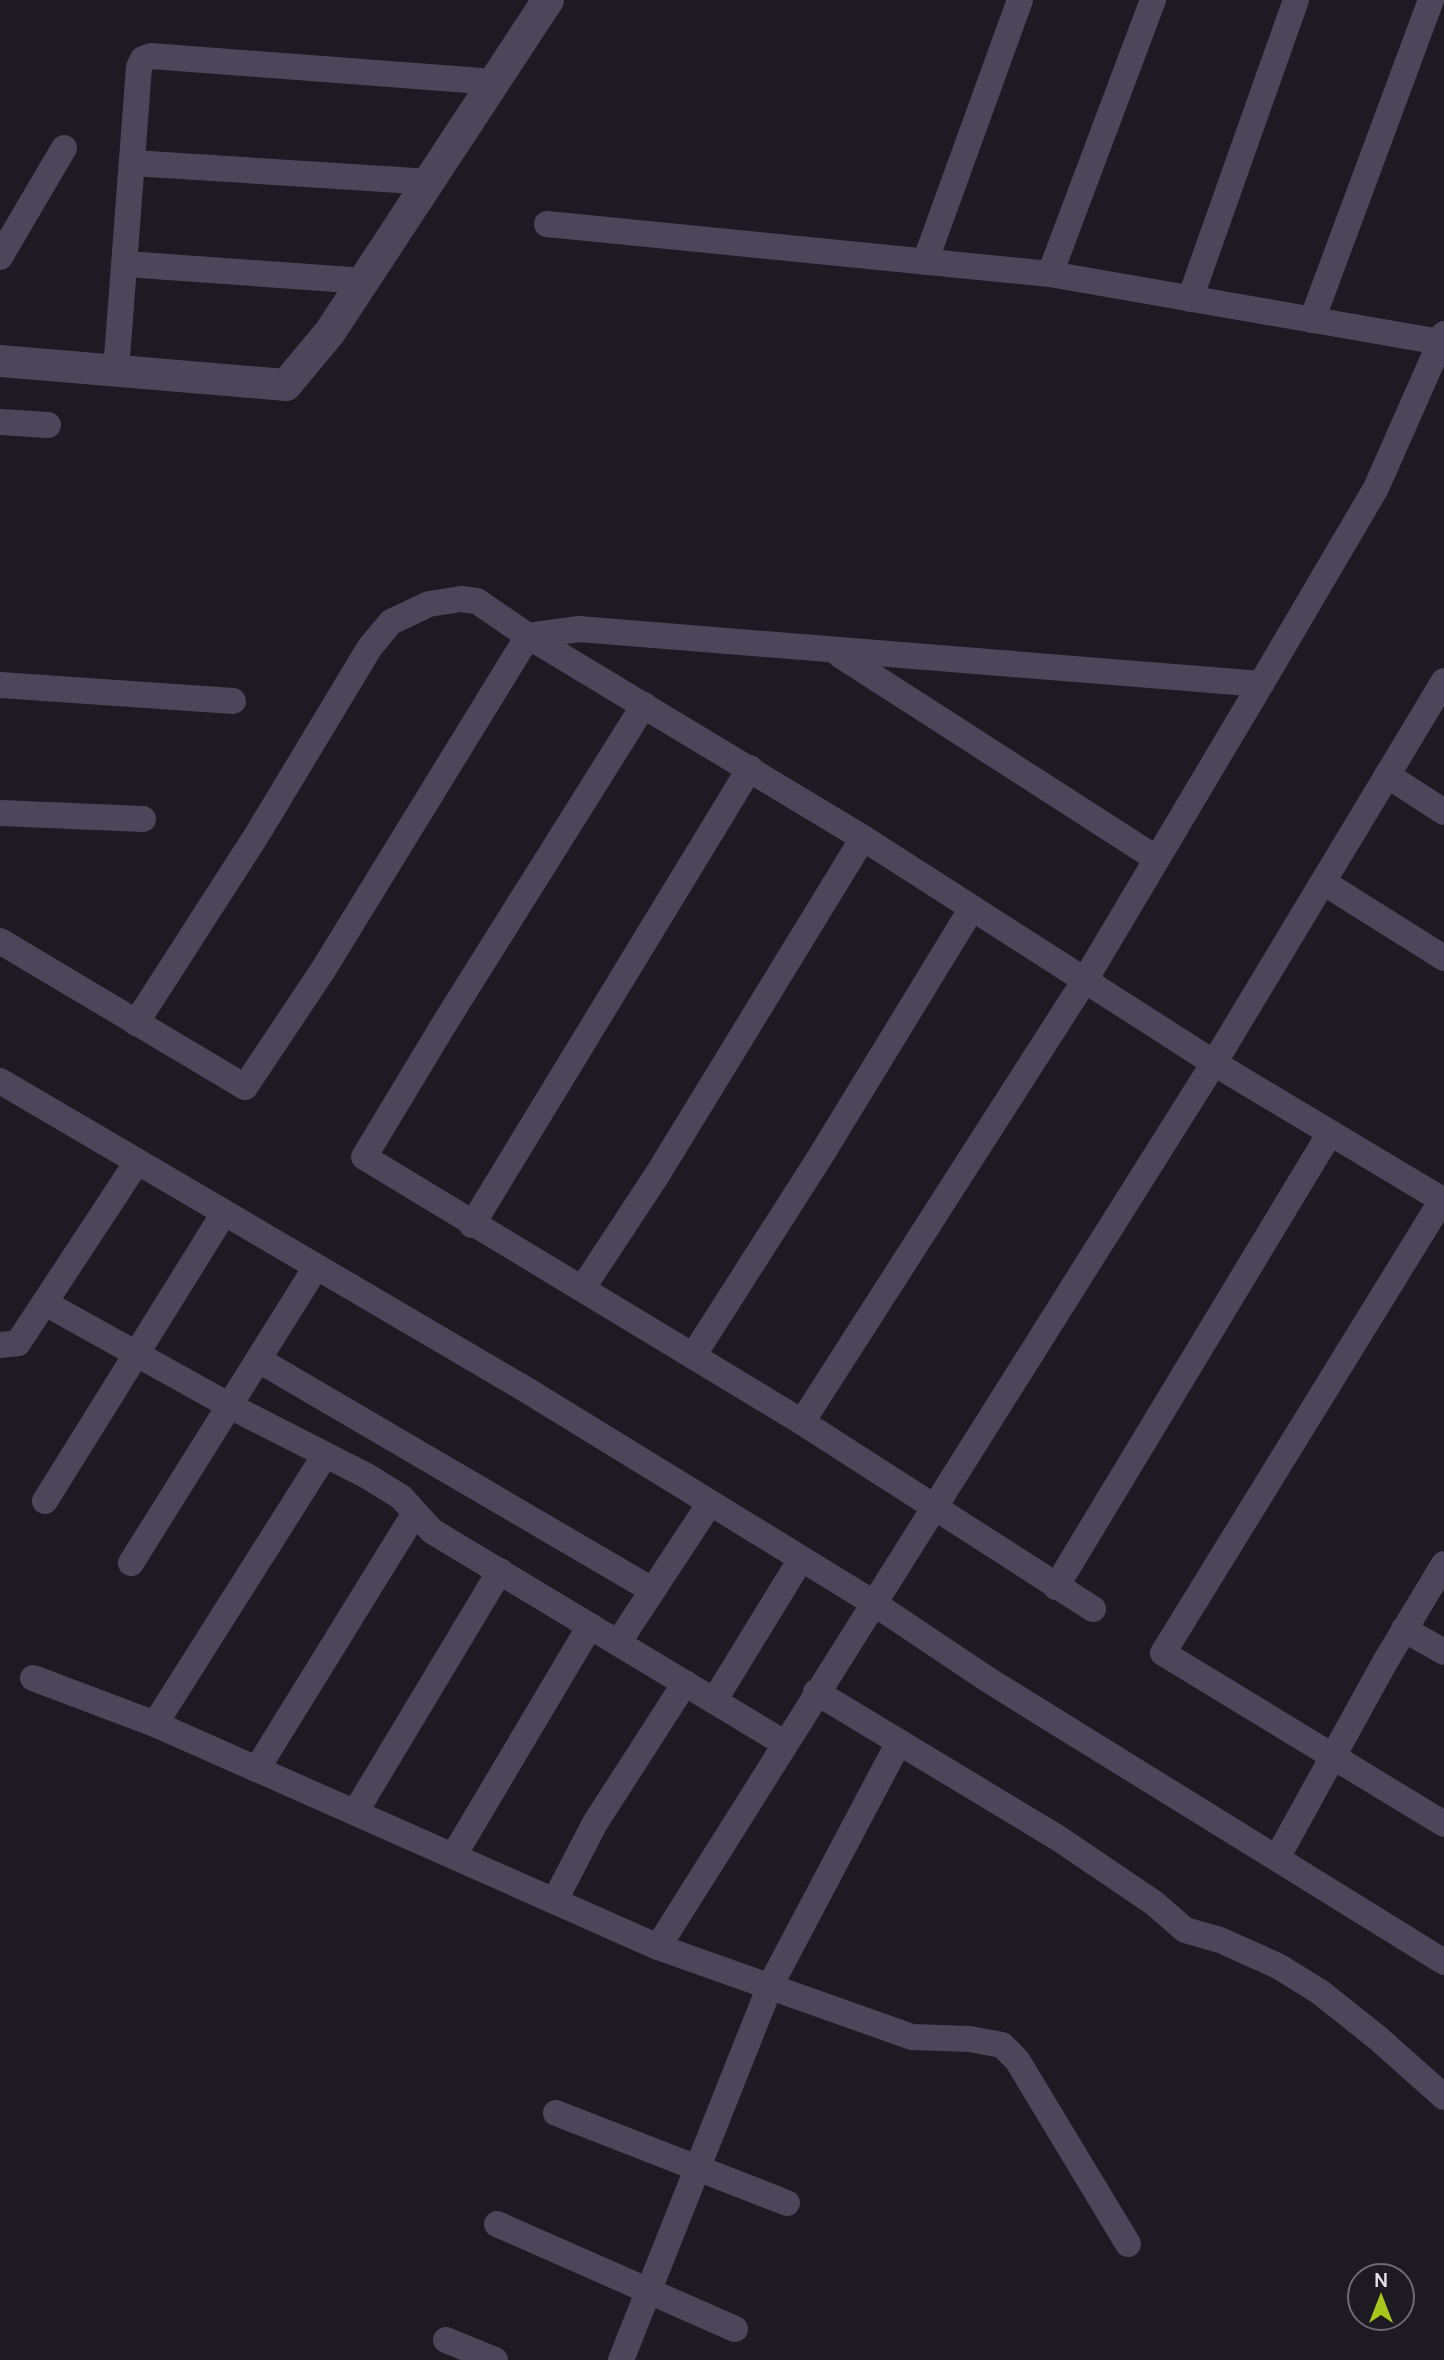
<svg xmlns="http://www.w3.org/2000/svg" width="1444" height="2360" viewBox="0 0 1444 2360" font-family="Manrope,sans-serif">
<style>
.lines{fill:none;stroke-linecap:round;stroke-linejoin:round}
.minor{stroke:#4d465a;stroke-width:26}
.tertiary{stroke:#4d465a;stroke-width:32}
</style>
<rect width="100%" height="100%" fill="#1d1a24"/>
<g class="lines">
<!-- minor -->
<g class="minor">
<path d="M133,163L431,182"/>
<path d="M547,224L1050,274L1440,342"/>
<path d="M0,257L64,148"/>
<path d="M925,262L1020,0"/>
<path d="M126,264L364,281"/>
<path d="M1050,274L1153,0"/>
<path d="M1190,299L1296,0"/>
<path d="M1312,320L1431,0"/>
<path d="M116,371L139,67L143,59L151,56L495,82"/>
<path d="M0,422L48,425"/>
<path d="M840,655L1157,859"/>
<path d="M1444,681L1214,1063L1444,1201"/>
<path d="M0,685L233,701"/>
<path d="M644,705L446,1021L364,1157L802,1422L1093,1609"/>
<path d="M1387,775L1444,812"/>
<path d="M0,813L143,819"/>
<path d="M1323,882L1444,958"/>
<path d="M0,941L245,1087L323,970L528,636L579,629L1261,684"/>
<path d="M136,1023L258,833L370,647L391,622L429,604L461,599L477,601L528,636L863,838"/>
<path d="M0,1081L525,1389L872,1602L990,1681L1444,1962"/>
<path d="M1442,1200L1163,1653L1444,1824"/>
<path d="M472,1225L750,768"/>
<path d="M582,1289L657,1175L863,838L1214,1063L658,1947"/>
<path d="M45,1303L230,1406L367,1476L401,1497L432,1531L784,1743"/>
<path d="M0,1345L18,1343L137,1162"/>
<path d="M693,1356L820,1157L972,908"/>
<path d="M259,1360L652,1590"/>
<path d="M802,1422L1085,980L1261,684L1376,488L1444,334"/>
<path d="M45,1501L224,1213"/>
<path d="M131,1563L316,1267"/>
<path d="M1056,1587L1330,1133"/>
<path d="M1404,1629L1444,1652"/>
<path d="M618,1643L710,1503"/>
<path d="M33,1678L155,1724L658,1947L912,2037L970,2039L1002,2045L1017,2060L1128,2244"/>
<path d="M816,1692L1058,1838L1154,1903L1185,1930L1220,1940L1278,1966L1320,1992L1379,2039L1444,2097"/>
<path d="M714,1701L801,1559"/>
<path d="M155,1724L325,1455"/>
<path d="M257,1769L415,1513"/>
<path d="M356,1811L500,1571"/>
<path d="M454,1855L590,1626"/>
<path d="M1277,1858L1385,1662L1444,1564"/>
<path d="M555,1900L595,1823L685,1683"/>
<path d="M556,2113L787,2203"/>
<path d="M497,2224L735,2329"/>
<path d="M446,2340L495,2360"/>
<path d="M621,2360L770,1986L899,1742"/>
</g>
<!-- tertiary -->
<path class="tertiary" d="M0,361L286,385L330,332L548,0"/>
</g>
<!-- north arrow -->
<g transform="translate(1381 2297)"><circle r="33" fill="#1d1a24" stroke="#6d6b74" stroke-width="2"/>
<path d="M0-5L12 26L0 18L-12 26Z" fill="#a8c71d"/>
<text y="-10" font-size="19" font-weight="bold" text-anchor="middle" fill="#e6e4eb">N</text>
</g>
</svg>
